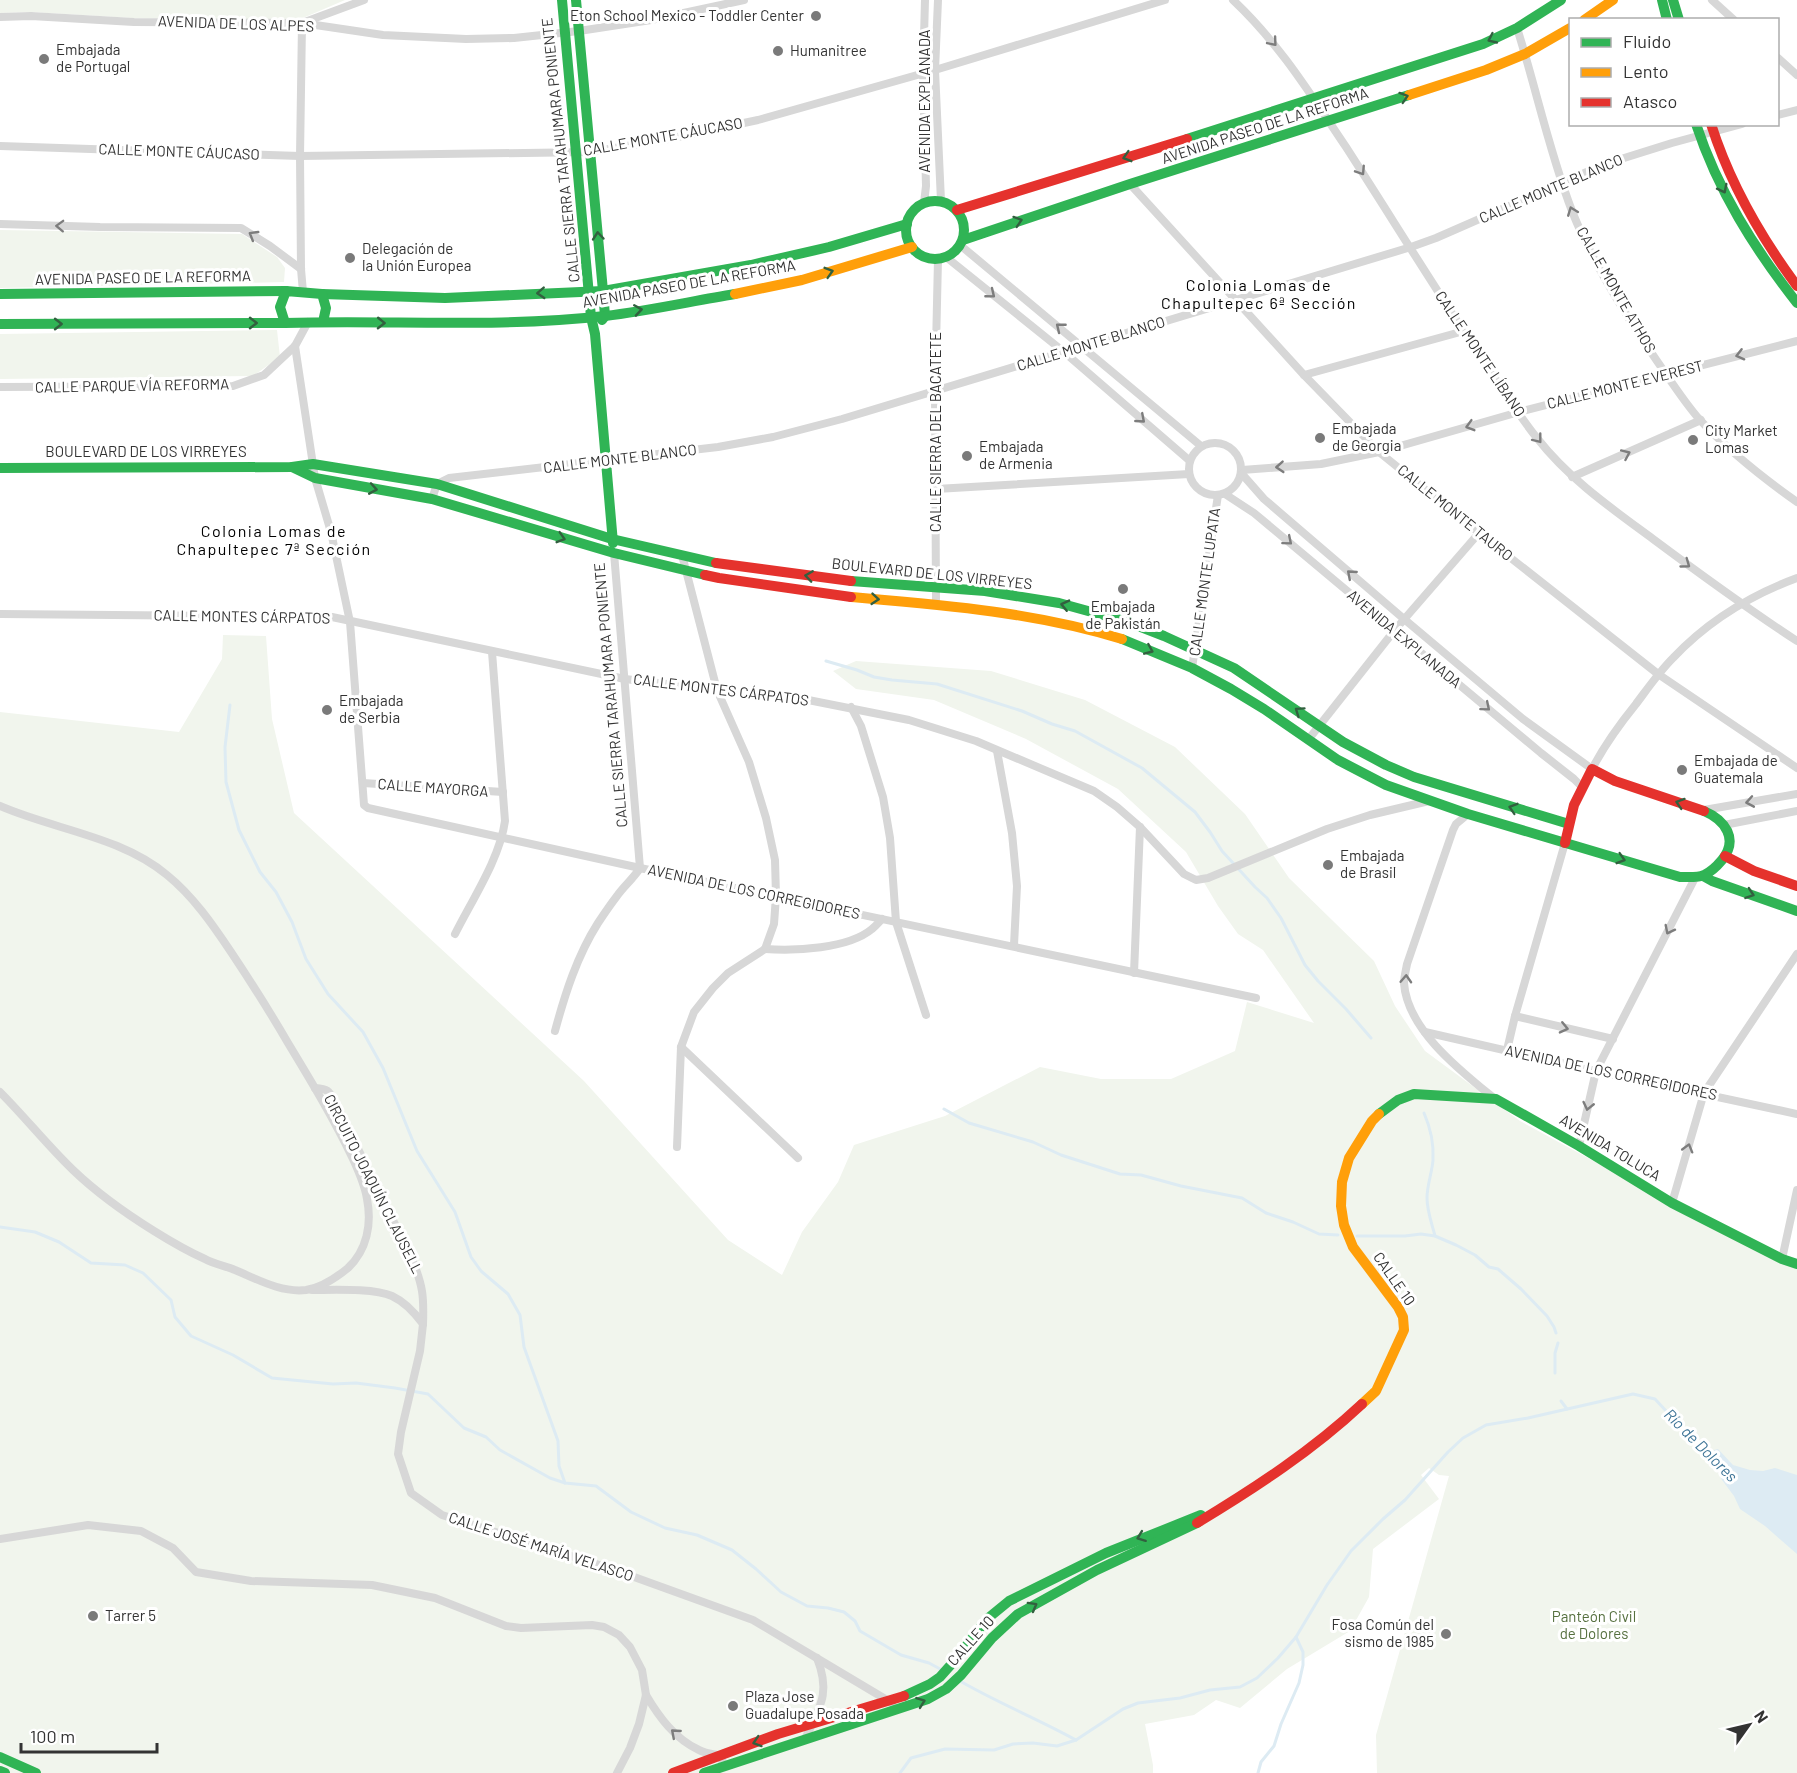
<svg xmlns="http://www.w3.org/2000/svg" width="1797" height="1773" viewBox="0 0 1797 1773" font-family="Barlow,sans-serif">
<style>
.green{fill:#f1f5ed}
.water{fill:#ddebf3}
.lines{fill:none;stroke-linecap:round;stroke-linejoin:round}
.stream{stroke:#ddebf3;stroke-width:3}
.street{stroke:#d7d7d7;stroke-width:8}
.fast{stroke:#30b455;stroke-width:10}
.slow{stroke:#ff9f0a;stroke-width:10}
.jam{stroke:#e5322d;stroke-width:10}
.oneway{stroke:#32603f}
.oneway2{stroke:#7d7d7d}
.poi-dot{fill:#7a7a7a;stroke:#fff;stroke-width:2}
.labels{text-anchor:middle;stroke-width:6;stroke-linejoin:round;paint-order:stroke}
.poi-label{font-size:15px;fill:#333;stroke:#fff;text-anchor:start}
.street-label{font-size:15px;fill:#333;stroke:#fff}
.park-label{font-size:15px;fill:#56703f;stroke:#fff}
.neighbourhood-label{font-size:16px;letter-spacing:1.5px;fill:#000;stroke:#fff}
.water-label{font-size:16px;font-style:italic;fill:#3f7597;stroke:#fff}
</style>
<rect width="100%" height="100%" fill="#fff"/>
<!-- green -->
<g class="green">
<path d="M0,0H345L296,21L133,18L31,12L0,13Z"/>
<path d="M0,230L242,234L277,257L285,268L284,282L0,288Z"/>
<path d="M277,330L280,357L253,376L0,379V334Z"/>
<path d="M223,635L266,636L272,719L294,813L584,1081L728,1240L782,1275L802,1232L838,1182L854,1145L945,1116L1040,1067L1101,1079H1171L1235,1051L1247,1002L1314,1023L1263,950L1238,934L1218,906L1186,852L1118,789L1026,739L934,700L856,689L833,671L856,661L991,671L1085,700L1175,747L1245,814L1289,878L1374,961L1395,1006L1425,1051L1520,1121L1782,1263L1797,1269V1773H1377L1376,1735L1449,1476L1439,1475L1429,1468L1421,1475L1439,1499L1373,1549L1369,1597L1350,1631L1287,1669L1240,1708L1216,1700L1194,1715L1145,1724L1153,1765V1773H0V712L179,732L222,659Z"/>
</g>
<!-- water -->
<path class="water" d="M1718,1449L1733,1465L1750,1470L1763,1471L1775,1468L1797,1475V1554L1765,1526L1740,1509L1734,1496L1722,1480L1714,1463V1450Z"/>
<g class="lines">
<!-- stream -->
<g class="stream">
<path d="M826,661L857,670L874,677L892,680L937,684L1022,711L1052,724L1075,731L1142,768L1195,812L1210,832L1222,851L1255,887L1267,898L1281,918L1305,965L1318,981L1346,1009L1371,1038"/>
<path d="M230,705L225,747L226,782L239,830L260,872L276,892L292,922L306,959L328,994L363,1032L383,1068L417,1151L455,1212L471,1257L481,1271L508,1294L520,1315L524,1347L558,1441L559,1466L565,1483"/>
<path d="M944,1109L969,1123L1033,1142L1061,1155L1120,1174L1141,1175L1181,1186L1242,1198L1266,1213L1293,1222L1319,1234L1338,1235"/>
<path d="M1424,1113C1431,1129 1434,1143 1433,1160C1432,1173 1427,1185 1427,1198C1427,1211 1432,1224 1435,1236"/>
<path d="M0,1227L35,1232L59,1242L91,1263L125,1265L143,1273L171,1300L175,1317L191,1336L233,1355L272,1378L333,1384L356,1383L395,1388L428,1394L464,1428L486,1437L500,1450L550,1478L565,1483L596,1486L631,1512L665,1528L697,1535L732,1550L756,1569L781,1592L807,1606L828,1608L844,1612L855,1621L860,1631L901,1655L929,1663L942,1670"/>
<path d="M1357,1236H1405L1421,1234L1435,1236L1456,1245L1475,1255L1489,1267L1498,1269L1521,1289L1547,1316L1554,1327L1556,1333"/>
<path d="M1555,1373V1353L1558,1343"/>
<path d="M1561,1401L1567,1409"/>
<path d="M960,1681C998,1703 1038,1719 1076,1740"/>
<path d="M900,1773L911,1758L945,1749L994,1750L1013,1744L1033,1743L1057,1746L1076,1740L1123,1709L1138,1703L1180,1698L1210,1690L1240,1687L1257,1678L1278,1658L1296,1637L1327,1585L1351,1551L1383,1519L1405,1500L1448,1452L1463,1438L1486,1425L1528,1418L1633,1394L1655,1399L1715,1464"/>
<path d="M1258,1773L1261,1762L1274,1746L1281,1724L1299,1683L1303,1665V1652L1296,1637"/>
</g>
<!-- street -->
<g class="street">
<path d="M938,0L935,70L941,201"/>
<path d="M1233,0C1279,43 1311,95 1346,147C1393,220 1439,295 1488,368C1504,391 1519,416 1537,438C1569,479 1611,508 1653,539C1700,574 1748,609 1797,641"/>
<path d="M1712,0L1734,20"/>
<path d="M0,17L31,16L134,22L302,23L383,35L466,39L514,38L579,31L651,20L744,0"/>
<path d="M1517,28C1536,88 1549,151 1572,211C1592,262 1626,316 1657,361C1671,381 1684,402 1700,420C1729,451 1763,478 1797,502"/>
<path d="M1778,58L1797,75"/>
<path d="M1778,115L1797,110"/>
<path d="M0,146L300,156L591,152L668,139L758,120L935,70L1165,0"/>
<path d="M1130,184L1304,375L1379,452L1479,533L1658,674L1797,768"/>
<path d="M924,203L926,186L923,73L925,0"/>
<path d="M0,224L100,227L241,228L270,246L301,269"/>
<path d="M960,245L1201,446"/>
<path d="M946,257L1064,352L1190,461"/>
<path d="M303,292L301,269L300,156L302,23L364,0"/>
<path d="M295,346L315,478L331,532L350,622L364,805L368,808L640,868L1256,998"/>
<path d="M1304,375L1464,331"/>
<path d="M0,387L233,386L264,375L295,346L308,322"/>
<circle cx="1215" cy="469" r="26"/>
<path d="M1242,470L1321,464L1379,452L1519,412L1797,341"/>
<path d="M1242,474L1264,499L1404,619L1523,719L1592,769C1604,746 1619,725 1636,704C1648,688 1659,672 1673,658C1707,622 1751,595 1797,578"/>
<path d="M1572,477L1701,420"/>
<path d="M936,489L1189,474"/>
<path d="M1225,494L1254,513L1541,753L1574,779L1581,786"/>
<path d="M432,499L437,484L449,478L718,447L773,437L842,419L1411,247L1436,238L1605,164L1672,143L1742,124"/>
<path d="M936,604L935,391L938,259"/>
<path d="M0,614L332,617L625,679L717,690L788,696L909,720L976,741L1094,791L1117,807L1140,827L1184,874L1196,880L1208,878L1327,829L1370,815L1429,801"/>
<path d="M1192,668L1218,495"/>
<path d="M851,707L861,726L883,797L890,838L896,922L926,1015"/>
<path d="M1308,740L1394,631L1479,533"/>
<path d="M997,751L1012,833L1017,886L1014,945"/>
<path d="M363,783L503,792"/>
<path d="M0,806C55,830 120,836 167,875C193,896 213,925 231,952C251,982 270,1012 288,1043C311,1081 334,1119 353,1159C359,1172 365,1185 367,1199C372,1224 367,1250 348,1268C337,1277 320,1288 306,1290C281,1293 257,1279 235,1270C225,1266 214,1264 205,1259C187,1251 170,1241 154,1231C125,1213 97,1193 73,1170C47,1145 25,1117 0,1092"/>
<path d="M1704,810L1797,794"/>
<path d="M1468,814L1456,824L1453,830L1407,964C1406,970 1404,977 1404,983C1407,1030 1462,1072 1495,1099"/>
<path d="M1724,825L1797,811"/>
<path d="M455,934C472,900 500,858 505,821L492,652"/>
<path d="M765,949C795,951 848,949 872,929C876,926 879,922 882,919"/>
<path d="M1134,973L1140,827"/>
<path d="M1515,1016L1613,1039"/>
<path d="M555,1031C565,994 577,956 598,923C604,914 610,905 617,896C624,886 633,879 640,868L614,553"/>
<path d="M1425,1032L1596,1071L1797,1114"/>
<path d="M681,1047L798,1158"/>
<path d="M1507,1050L1515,1016L1565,843"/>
<path d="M315,1088C329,1089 329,1091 335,1102L412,1259C423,1286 424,1296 423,1324"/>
<path d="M1579,1146L1596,1071L1695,878"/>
<path d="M677,1147L681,1047L694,1012L713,988L728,973L765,949L774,924L776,896L775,860L766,818L749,762L717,690L682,555"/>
<path d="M1672,1203L1704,1093L1797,954"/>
<path d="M1782,1259L1797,1190"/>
<path d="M312,1290C333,1290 374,1288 392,1296C405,1302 415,1313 423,1324L420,1351L401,1432L398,1454L411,1493L442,1515L612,1569L753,1620L892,1703"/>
<path d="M0,1539L88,1525L141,1531L173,1548L196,1572L251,1581L372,1585L435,1598L506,1626L521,1628L592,1625L604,1627L619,1635L630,1647L642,1670L646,1695L639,1724L630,1748L617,1773"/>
<path d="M646,1695C659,1717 675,1739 699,1750C704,1753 712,1754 718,1755L725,1765"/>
<path d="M805,1739C820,1707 831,1693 817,1658"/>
</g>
<!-- fast -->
<g class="fast">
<path d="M562,0L591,317L595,334L613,543"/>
<path d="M576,0L603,291L605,316L602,320"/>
<path d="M1662,0L1667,20"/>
<path d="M1673,0L1679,20"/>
<path d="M1696,124C1718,191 1754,248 1797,303"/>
<path d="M1187,139L1483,44L1517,28L1561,0"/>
<circle cx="935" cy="230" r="29"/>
<path d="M963,240L1130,184L1409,95"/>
<path d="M0,294L286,291"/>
<path d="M322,294L445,298L603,291L751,265L829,247L907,224"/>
<path d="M323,322L326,308L322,294L286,291L280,307L285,323C392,320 498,328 605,316C648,311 692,301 735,294"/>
<path d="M0,324L285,323"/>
<path d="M292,467L315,478L432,499L614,553L705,575"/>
<path d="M0,468L292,467L313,464L437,484L612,539L716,563"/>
<path d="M851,581L985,591L1059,603L1128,622L1164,636L1234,668L1343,742L1386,765L1414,777L1569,824"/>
<path d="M1122,639L1192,668L1231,689L1264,709L1338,760L1386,785L1468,814L1680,877C1687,877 1698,878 1704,875C1711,872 1717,866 1722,860C1739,839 1725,820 1704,811"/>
<path d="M1703,876L1712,881L1797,911"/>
<path d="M1379,1114L1398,1100L1414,1094L1496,1099L1579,1146L1672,1203L1782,1259L1797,1264"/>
<path d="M904,1696L930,1684L940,1677L956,1659L987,1619L1009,1601L1106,1553L1201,1515"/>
<path d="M0,1757L36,1773"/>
<path d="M0,1771L5,1773"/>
<path d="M704,1773L928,1699L946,1689L961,1675L992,1638L1018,1614L1097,1570L1197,1523"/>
</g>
<!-- slow -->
<g class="slow">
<path d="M1584,20L1613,0"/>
<path d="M1409,95L1486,70L1525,54L1570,28"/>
<path d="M735,294L802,280L912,247"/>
<path d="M851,597C944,605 1033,612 1122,639"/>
<path d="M1362,1404L1376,1391L1404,1330L1403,1317L1398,1307L1353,1247L1344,1225L1341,1206L1342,1182L1349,1158L1372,1121L1379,1114"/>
</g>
<!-- jam -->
<g class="jam">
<path d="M1711,124C1730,184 1760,236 1797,286"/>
<path d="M957,210L1187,139"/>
<path d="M716,563L851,581"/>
<path d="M705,575L719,578L851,597"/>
<path d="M1565,843L1574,805L1592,769L1615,781L1704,811"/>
<path d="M1725,856L1754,871L1797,886"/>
<path d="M1197,1523C1255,1488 1313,1450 1362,1404"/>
<path d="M673,1773L778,1734L904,1696"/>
</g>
</g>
<!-- one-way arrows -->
<defs><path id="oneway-chevron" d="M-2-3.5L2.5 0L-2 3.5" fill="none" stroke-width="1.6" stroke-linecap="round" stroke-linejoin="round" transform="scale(1.5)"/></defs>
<g class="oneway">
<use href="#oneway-chevron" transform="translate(1492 39) rotate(155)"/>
<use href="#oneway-chevron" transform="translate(1404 97) rotate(-18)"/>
<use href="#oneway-chevron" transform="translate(1127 157) rotate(163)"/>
<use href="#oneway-chevron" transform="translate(1723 189) rotate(63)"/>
<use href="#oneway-chevron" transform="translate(1018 221) rotate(-18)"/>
<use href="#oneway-chevron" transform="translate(598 236) rotate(-95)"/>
<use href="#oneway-chevron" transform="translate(829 272) rotate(-17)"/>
<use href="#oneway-chevron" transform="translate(541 293) rotate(177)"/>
<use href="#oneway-chevron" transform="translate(638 310) rotate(-9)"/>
<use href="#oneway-chevron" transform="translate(253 323)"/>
<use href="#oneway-chevron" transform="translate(381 323) rotate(1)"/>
<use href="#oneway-chevron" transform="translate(58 324)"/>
<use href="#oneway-chevron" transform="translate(373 489) rotate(10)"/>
<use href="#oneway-chevron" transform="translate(561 538) rotate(17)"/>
<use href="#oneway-chevron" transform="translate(809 576) rotate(-172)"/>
<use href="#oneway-chevron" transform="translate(875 599) rotate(5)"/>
<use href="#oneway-chevron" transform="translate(1065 605) rotate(-167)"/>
<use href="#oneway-chevron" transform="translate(1149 650) rotate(23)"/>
<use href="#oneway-chevron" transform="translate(1299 711) rotate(-145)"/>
<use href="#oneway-chevron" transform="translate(1680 803) rotate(-162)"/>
<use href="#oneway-chevron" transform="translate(1513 808) rotate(-163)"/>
<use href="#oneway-chevron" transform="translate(1621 859) rotate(17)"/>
<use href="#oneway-chevron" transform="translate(1750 894) rotate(19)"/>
<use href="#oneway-chevron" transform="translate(1141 1537) rotate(159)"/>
<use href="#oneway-chevron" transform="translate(1033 1606) rotate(-29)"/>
<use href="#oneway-chevron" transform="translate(921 1702) rotate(-20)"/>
<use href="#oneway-chevron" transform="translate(757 1742) rotate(162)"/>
</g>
<g class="oneway2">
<use href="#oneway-chevron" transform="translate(1273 42) rotate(50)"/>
<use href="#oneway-chevron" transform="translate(1361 171) rotate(57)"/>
<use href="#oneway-chevron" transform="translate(1572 211) rotate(-111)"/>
<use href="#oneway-chevron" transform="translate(60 226) rotate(-178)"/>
<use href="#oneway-chevron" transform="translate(253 235) rotate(-149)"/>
<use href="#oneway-chevron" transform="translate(991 294) rotate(39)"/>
<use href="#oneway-chevron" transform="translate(1060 327) rotate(-141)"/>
<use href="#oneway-chevron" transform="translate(1740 355) rotate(166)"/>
<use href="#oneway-chevron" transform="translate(1141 419) rotate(41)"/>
<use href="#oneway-chevron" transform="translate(1470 426) rotate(164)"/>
<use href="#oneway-chevron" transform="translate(1538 439) rotate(52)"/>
<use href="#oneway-chevron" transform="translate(1626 454) rotate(-24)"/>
<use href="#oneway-chevron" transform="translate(1280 467) rotate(176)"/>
<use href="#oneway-chevron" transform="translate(1288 541) rotate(40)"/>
<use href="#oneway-chevron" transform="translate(1686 564) rotate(36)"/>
<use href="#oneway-chevron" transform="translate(1351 574) rotate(-139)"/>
<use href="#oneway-chevron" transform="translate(1486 707) rotate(40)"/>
<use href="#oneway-chevron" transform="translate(1750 802) rotate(170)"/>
<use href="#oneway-chevron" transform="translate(1669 930) rotate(117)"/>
<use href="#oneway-chevron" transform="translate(1406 979) rotate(-87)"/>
<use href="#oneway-chevron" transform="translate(1564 1028) rotate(13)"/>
<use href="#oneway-chevron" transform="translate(1588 1106) rotate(103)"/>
<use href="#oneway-chevron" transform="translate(1688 1148) rotate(-74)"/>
<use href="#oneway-chevron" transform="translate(675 1733) rotate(-139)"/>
</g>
<!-- markers -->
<g class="poi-dot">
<circle cx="816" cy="16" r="6"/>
<circle cx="778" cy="51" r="6"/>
<circle cx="44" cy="59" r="6"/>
<circle cx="350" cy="258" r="6"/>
<circle cx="1320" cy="438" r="6"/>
<circle cx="1693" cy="440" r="6"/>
<circle cx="967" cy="456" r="6"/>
<circle cx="1123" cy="589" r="6"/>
<circle cx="327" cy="710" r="6"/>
<circle cx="1682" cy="770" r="6"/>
<circle cx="1328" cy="865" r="6"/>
<circle cx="93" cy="1616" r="6"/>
<circle cx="1446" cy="1634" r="6"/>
<circle cx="733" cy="1706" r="6"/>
</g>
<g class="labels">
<!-- poi labels -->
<g class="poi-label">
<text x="804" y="21" text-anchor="end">Eton School Mexico - Toddler Center</text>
<text x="56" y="55">Embajada<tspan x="56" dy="17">de Portugal</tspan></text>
<text x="790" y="56">Humanitree</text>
<text x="362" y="254">Delegación de<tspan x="362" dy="17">la Unión Europea</tspan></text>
<text x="1332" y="434">Embajada<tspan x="1332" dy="17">de Georgia</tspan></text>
<text x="1705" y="436">City Market<tspan x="1705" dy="17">Lomas</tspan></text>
<text x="979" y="452">Embajada<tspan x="979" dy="17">de Armenia</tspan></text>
<text x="1123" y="612" text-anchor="middle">Embajada<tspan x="1123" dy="17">de Pakistán</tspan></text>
<text x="339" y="706">Embajada<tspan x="339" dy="17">de Serbia</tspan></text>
<text x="1694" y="766">Embajada de<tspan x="1694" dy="17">Guatemala</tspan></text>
<text x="1340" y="861">Embajada<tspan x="1340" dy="17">de Brasil</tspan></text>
<text x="105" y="1621">Tarrer 5</text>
<text x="1434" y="1630" text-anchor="end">Fosa Común del<tspan x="1434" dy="17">sismo de 1985</tspan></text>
<text x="745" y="1702">Plaza Jose<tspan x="745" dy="17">Guadalupe Posada</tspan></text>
</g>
<!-- street labels -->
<g class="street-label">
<text transform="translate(236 24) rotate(2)" y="5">AVENIDA DE LOS ALPES</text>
<text transform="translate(925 101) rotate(-90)" y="5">AVENIDA EXPLANADA</text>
<text transform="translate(1265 126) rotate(-18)" y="5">AVENIDA PASEO DE LA REFORMA</text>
<text transform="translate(663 137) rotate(-10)" y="5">CALLE MONTE CÁUCASO</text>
<text transform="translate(561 150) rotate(-96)" y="5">CALLE SIERRA TARAHUMARA PONIENTE</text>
<text transform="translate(179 152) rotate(2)" y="5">CALLE MONTE CÁUCASO</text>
<text transform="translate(1551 189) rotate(-23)" y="5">CALLE MONTE BLANCO</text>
<text transform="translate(143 278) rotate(-1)" y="5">AVENIDA PASEO DE LA REFORMA</text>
<text transform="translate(689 284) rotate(-10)" y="5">AVENIDA PASEO DE LA REFORMA</text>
<text transform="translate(1616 290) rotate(60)" y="5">CALLE MONTE ATHOS</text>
<text transform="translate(1091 344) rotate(-17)" y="5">CALLE MONTE BLANCO</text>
<text transform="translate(1480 354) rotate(56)" y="5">CALLE MONTE LÍBANO</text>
<text transform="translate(1625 385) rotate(-14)" y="5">CALLE MONTE EVEREST</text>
<text transform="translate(132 386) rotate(-1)" y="5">CALLE PARQUE VÍA REFORMA</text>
<text transform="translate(936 432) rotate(-90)" y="5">CALLE SIERRA DEL BACATETE</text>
<text x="146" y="457">BOULEVARD DE LOS VIRREYES</text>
<text transform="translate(620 459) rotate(-7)" y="5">CALLE MONTE BLANCO</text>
<text transform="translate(1455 513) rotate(39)" y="5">CALLE MONTE TAURO</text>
<text transform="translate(932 574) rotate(6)" y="5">BOULEVARD DE LOS VIRREYES</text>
<text transform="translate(1205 582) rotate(-82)" y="5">CALLE MONTE LUPATA</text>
<text transform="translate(242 617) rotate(1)" y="5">CALLE MONTES CÁRPATOS</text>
<text transform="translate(1404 639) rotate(40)" y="5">AVENIDA EXPLANADA</text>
<text transform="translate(721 690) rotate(7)" y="5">CALLE MONTES CÁRPATOS</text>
<text transform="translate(611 695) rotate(-95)" y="5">CALLE SIERRA TARAHUMARA PONIENTE</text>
<text transform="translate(433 788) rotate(4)" y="5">CALLE MAYORGA</text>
<text transform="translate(754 892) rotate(12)" y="5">AVENIDA DE LOS CORREGIDORES</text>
<text transform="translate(1611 1073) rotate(12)" y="5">AVENIDA DE LOS CORREGIDORES</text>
<text transform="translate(1610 1148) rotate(31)" y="5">AVENIDA TOLUCA</text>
<text transform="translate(373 1184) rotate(63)" y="5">CIRCUITO JOAQUÍN CLAUSELL</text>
<text transform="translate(1394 1279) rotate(55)" y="5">CALLE 10</text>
<text transform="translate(541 1547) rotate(18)" y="5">CALLE JOSÉ MARÍA VELASCO</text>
<text transform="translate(971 1641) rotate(-48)" y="5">CALLE 10</text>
</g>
<!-- park labels -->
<g class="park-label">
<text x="1594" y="1622">Panteón Civil<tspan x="1594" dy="17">de Dolores</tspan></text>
</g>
<!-- neighbourhood labels -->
<g class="neighbourhood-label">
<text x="1259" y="291">Colonia Lomas de<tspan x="1259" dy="18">Chapultepec 6ª Sección</tspan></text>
<text x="274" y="537">Colonia Lomas de<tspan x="274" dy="18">Chapultepec 7ª Sección</tspan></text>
</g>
<!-- water labels -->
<g class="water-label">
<text transform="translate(1701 1445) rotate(45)" y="6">Río de Dolores</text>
</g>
</g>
<!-- legend -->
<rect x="1569" y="18" width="210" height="108" fill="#ffffff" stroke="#adadad" stroke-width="1.5"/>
<rect x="1581" y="38" width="30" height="9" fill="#30b455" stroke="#adadad" stroke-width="1.5"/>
<text x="1623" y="48" font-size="18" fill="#333333">Fluido</text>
<rect x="1581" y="68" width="30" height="9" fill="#ff9f0a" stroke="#adadad" stroke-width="1.5"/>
<text x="1623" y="78" font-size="18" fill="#333333">Lento</text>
<rect x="1581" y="98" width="30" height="9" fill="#e5322d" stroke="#adadad" stroke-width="1.5"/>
<text x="1623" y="108" font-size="18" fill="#333333">Atasco</text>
<!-- north arrow -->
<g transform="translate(1749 1725) rotate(56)" stroke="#ffffff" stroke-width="4.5" paint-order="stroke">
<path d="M0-4.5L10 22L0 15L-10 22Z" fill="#333333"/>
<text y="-9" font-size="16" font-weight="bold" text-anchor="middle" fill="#333333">N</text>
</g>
<!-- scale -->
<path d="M21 1743v9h136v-9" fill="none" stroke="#333333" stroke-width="3"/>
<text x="30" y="1743" font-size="18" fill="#333333" stroke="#ffffff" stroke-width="4.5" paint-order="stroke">100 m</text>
</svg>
